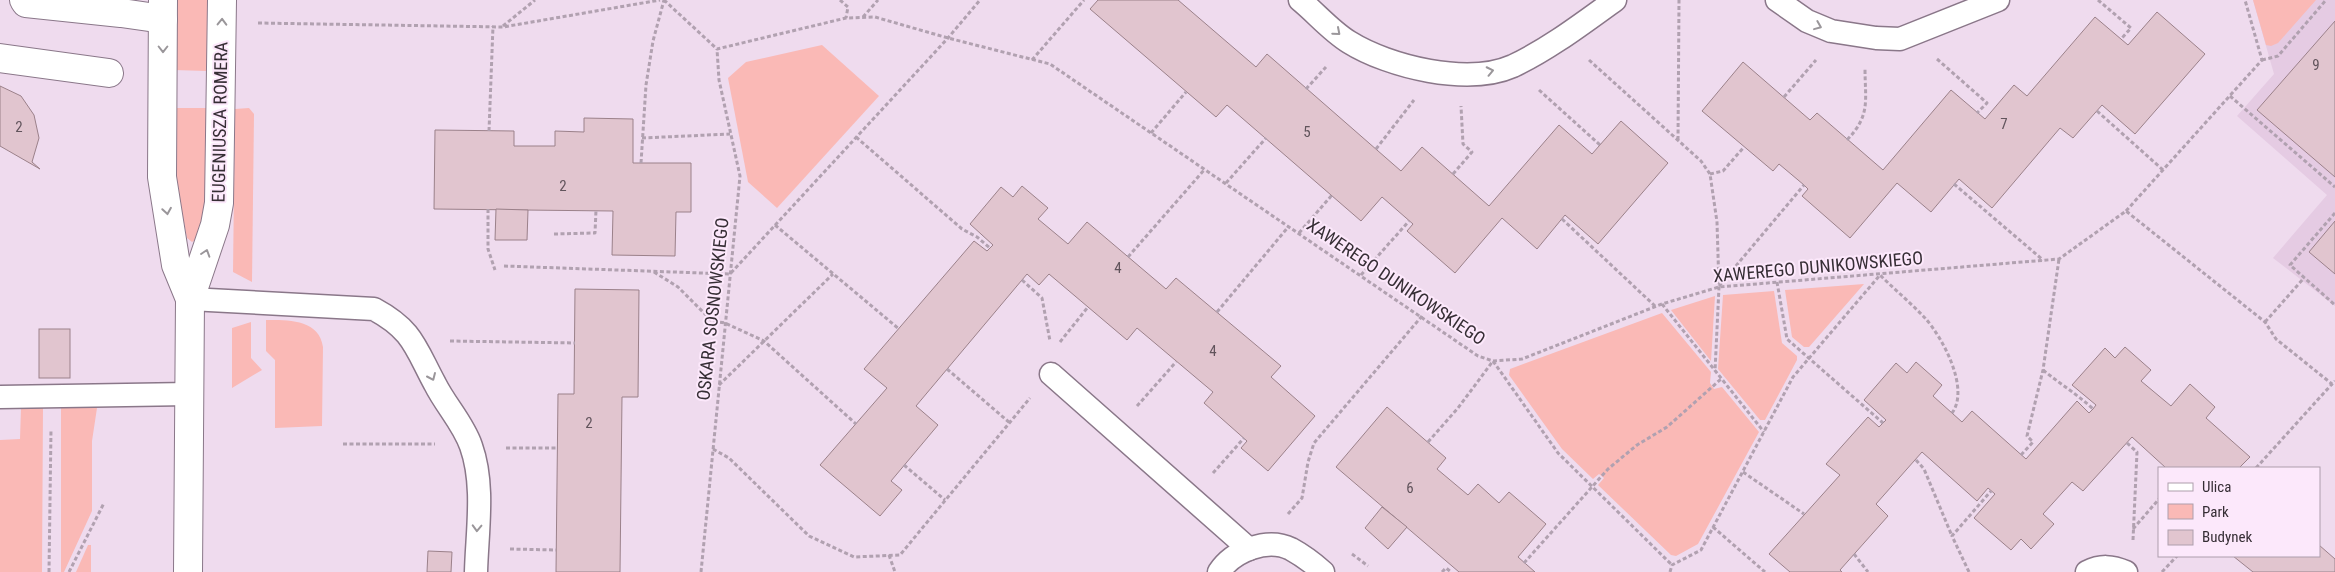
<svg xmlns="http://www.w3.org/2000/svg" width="2335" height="572" viewBox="0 0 2335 572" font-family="'Roboto Condensed',sans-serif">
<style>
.built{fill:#e5cbe3}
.green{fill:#fab9b6}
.building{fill:#e1c5cf;stroke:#9b818a}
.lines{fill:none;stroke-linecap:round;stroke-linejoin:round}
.service-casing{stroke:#8a7789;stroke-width:25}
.minor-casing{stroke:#8a7789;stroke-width:30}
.tertiary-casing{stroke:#8a7789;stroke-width:30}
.path{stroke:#b1a1b0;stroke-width:3;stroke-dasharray:4 2.5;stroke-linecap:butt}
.service{stroke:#fff;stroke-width:22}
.minor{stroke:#fff;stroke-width:28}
.tertiary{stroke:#fff;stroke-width:28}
.oneway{stroke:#9a969a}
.labels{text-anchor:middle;stroke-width:4;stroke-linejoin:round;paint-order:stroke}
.number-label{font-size:15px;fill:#61545c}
.street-label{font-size:18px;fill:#362e35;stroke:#fce8fb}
</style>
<rect width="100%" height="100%" fill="#efdbee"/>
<!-- built -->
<path class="built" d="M2253,0H2335V306L2273,258L2327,195L2237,116L2274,74Z"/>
<!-- green -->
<g class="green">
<path d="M175,0H207V71L174,70Z"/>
<path d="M2253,0H2316L2278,43L2271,46L2266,45Z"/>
<path d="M822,45L879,96L777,208L748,182L728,78L746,62Z"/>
<path d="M174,108H211C210,130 213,235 192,242L187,238L175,176Z"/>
<path d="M249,108L254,114L252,282L233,272L235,109Z"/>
<path d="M1864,284L1809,347H1804L1792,337L1785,290Z"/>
<path d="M1774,291L1782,343L1797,356V360L1765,420H1760L1718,369L1723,295Z"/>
<path d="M1715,296L1711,361L1671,310Z"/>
<path d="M1662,313L1711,372L1710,383L1714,389L1722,387L1759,432L1698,544L1676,556L1671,555L1598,485L1604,478L1599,474L1593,479L1562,449L1509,375L1510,369Z"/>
<path d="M266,320C288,320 319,319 323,347L322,426L275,428V360L266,351Z"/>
<path d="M251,322V358L262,370L232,388V328Z"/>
<path d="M43,407L42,572H0V440L20,439L21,408Z"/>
<path d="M61,408H97L92,441V511L64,572H61Z"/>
<path d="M88,545H91V572H76Z"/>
</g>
<!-- building -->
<g class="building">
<path d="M1098,0H1178L1256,67L1267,54L1401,171L1422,147L1489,206L1559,125L1592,154L1621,121L1668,163L1598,244L1565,215L1537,249L1502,218L1455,273L1407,231L1413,224L1382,197L1361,221L1227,105L1216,117L1090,9Z"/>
<path d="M2157,12L2205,54L2135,134L2102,105L2073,138L2060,128L1992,208L1959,179L1931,212L1897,183L1850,238L1802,196L1808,189L1804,185L1779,164L1773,171L1702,111L1743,62L1810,120L1817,113L1883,170L1951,90L1985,119L2014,85L2027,96L2095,17L2128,45Z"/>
<path d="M2335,21V177L2257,110Z"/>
<path d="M0,86L21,96L34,115L39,138L32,162L40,169L0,146Z"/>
<path d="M584,118L633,119V163H691V212H676L675,256L612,255L613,211L434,209L435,130L514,131V146H555V131L584,132Z"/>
<path d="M1022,186L1048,208L1038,219L1068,244L1087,222L1166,289L1176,278L1281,366L1271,377L1315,416L1268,471L1241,448L1247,441L1204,403L1213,392L1137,328L1127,340L1049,274L1039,285L1027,274L916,406L938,425L891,481L902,490L880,516L820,465L887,388L864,369L974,241L987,251L993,245L970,224L1001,187L1013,197Z"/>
<path d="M496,209L528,210L527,240H495Z"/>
<path d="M2335,221V274L2309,252Z"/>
<path d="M575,289L639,290L638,397H622L620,572H556L558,394H574Z"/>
<rect x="39" y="329" width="31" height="49"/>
<path d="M2125,347L2151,370L2141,381L2171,406L2190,384L2215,407L2206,418L2250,457L2239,468H2166L2132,437L2083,491L2072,482L2043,514L2054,524L2031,549L2021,539L2011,550L1974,518L1995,494L1988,488L1977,501L1922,452L1876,504L1888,516L1840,570L1842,572H1790L1769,554L1840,475L1826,464L1868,417L1879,427L1886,420L1864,400L1896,363L1907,373L1916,362L1942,385L1933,396L1962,422L1972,411L2026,459L2077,401L2089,413L2093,409L2096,405L2072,385L2105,348L2115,358Z"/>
<path d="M1387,407L1446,458L1437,469L1468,495L1478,484L1499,503L1509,492L1546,524L1518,557L1535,572H1459L1336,467Z"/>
<path d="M1382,507L1407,527L1388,549L1365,528Z"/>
<path d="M2319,545L2335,559V572H2253L2233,556H2319Z"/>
<path d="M428,551L452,552L451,572H427Z"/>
</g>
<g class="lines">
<!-- service casing -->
<g class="service-casing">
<g id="service">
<path d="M1300,0C1316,13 1331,31 1349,42C1389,67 1468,86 1513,66C1549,49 1583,23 1615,0"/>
<path d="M1777,0L1807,21L1831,31L1876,38L1900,39L1998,0"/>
<path d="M190,299L374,309C413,330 415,347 435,384C446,406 463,423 471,446C485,485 477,532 476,572"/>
<path d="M1051,374L1249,549"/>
<path d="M0,397L189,394"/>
<path d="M1219,572C1233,551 1267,537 1291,549C1302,555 1314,564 1323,572"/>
<path d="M2087,572C2101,565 2112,566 2126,572"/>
</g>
</g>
<!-- minor casing -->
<g class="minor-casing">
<g id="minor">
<path d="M24,0L26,3L121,13L163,19"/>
<path d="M0,58L109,73"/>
</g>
</g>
<!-- tertiary casing -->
<g class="tertiary-casing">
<g id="tertiary">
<path d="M163,0L162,177L176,265L190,299"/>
<path d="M188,572L190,299L215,225L219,203L222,0"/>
</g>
</g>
<!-- path -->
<g class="path">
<path d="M664,0L717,49L846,18L875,17L948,38L1050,64L1478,356L1493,361L1522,359L1662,304L1719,287L2059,259L2126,211L2265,322L2276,339L2332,384L2335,381"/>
<path d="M840,0L848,7L846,18"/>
<path d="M2098,0L2131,28L2121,39"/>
<path d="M863,17L878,0"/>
<path d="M258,23L503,27L660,0"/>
<path d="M503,26L535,0"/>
<path d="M1937,59L1987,103L1977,113"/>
<path d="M1032,60L1084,0"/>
<path d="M1589,60L1701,161L1710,174L1717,222L1719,287L1715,371"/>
<path d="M2262,60L2278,56L2326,0"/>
<path d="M1306,89L1326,67"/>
<path d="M1539,90L1600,145"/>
<path d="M2230,96L2335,187"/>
<path d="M1784,97L1816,60"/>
<path d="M2097,111L2163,170"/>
<path d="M489,131L493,26"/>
<path d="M1151,133L1186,92"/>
<path d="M856,137L962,229L977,237L990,248"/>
<path d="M642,138L730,134"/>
<path d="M1678,140L1679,0"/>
<path d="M1847,140C1871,115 1865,100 1865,69"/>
<path d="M1376,149L1414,100"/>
<path d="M641,163L646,85L653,41L664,0"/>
<path d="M1453,174L1472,152L1463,144L1461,106"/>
<path d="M1710,174L1723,171L1744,147"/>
<path d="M1226,183L1266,138"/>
<path d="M1954,184L2043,260"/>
<path d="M488,209V249L495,270"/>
<path d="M2126,211L2262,60L2245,0"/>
<path d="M2335,213L2290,265L2335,305"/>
<path d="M1562,219L1655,306"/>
<path d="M775,225L899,329"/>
<path d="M1299,233L1332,195"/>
<path d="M554,234L595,233L596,210"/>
<path d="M1128,257L1205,169"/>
<path d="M504,266L730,274L948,38L980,0"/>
<path d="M654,272L678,287L712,321L725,323L764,341L856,424"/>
<path d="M1361,275L1409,221"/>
<path d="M1022,280L1042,298L1050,341"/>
<path d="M1777,282L1787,339L1883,423"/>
<path d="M1719,286L1804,185"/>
<path d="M1662,304L1764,432"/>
<path d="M1217,312L1289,226"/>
<path d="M2265,322L2304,278"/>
<path d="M450,341L575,343"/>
<path d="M1060,342L1088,307"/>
<path d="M947,369L1010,423"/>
<path d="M2043,370C2060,384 2077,394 2093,409"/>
<path d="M719,385L833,274"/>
<path d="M1137,406L1176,362"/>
<path d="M1428,442L1458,408L1493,361L1558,453L1672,565"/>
<path d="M2127,443L2137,452L2133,540"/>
<path d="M343,444H435"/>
<path d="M506,448H557"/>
<path d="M713,449L729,458L809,536L854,557L900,555L1030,398"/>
<path d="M2021,455L2033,442L2027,436L2043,370L2059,259"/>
<path d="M1916,460L1924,469L1952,536"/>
<path d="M904,465L945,500"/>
<path d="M2256,468L2332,384"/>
<path d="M1743,472L1804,514"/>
<path d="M1213,473L1244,438"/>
<path d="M1288,514L1302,498L1308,462L1314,443L1422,316"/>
<path d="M1713,527L1765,572"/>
<path d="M2133,529L2159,499"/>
<path d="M510,549L556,550"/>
<path d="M1352,554L1368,566"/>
<path d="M1854,554L1868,572"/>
<path d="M889,555L895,572"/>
<path d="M1524,563L1608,469L1637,445L1667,427L1721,379"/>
<path d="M49,572L51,429"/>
<path d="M69,572L104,503"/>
<path d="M701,572L740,176L719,80L717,49"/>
<path d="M1442,572L1446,568L1451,572"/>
<path d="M1670,572L1672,565L1701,550L1793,377L1880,275C1895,290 1911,303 1925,318C1943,338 1970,389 1952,413"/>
<path d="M1969,572L1952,536L1991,491"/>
<path d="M2162,572L2177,556"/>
</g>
<!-- service -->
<use href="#service" class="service"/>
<!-- minor -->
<use href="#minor" class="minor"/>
<!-- tertiary -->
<use href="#tertiary" class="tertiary"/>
</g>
<!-- one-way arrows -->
<defs><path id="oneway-chevron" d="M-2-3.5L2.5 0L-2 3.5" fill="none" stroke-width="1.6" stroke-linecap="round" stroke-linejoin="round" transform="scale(1.25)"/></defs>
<g class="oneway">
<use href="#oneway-chevron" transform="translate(222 22) rotate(-89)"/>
<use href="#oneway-chevron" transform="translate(1818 26) rotate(22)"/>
<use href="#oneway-chevron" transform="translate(1337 32) rotate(41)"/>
<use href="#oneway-chevron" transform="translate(163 49) rotate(90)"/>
<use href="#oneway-chevron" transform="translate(1490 71) rotate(-12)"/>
<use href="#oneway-chevron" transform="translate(167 211) rotate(81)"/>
<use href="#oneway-chevron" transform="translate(206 253) rotate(-72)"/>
<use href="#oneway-chevron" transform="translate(432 377) rotate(66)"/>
<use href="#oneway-chevron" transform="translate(477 528) rotate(92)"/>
</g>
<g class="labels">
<!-- number labels -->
<g class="number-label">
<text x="2316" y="70">9</text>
<text x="2004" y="129">7</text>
<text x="19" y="132">2</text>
<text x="1307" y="137">5</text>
<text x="563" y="191">2</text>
<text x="1118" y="273">4</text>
<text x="1213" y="356">4</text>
<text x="589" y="428">2</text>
<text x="1410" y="493">6</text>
</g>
<!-- street labels -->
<g class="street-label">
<text transform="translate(220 122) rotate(-89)" y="6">EUGENIUSZA ROMERA</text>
<text transform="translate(1818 267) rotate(-5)" y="6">XAWEREGO DUNIKOWSKIEGO</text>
<text transform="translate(1396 282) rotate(34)" y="6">XAWEREGO DUNIKOWSKIEGO</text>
<text transform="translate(713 309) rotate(-84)" y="6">OSKARA SOSNOWSKIEGO</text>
</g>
</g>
<!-- legend -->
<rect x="2158" y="467" width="162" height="90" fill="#fce8fb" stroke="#ad9eac"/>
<rect x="2168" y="483" width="25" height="8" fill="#ffffff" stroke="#ad9eac"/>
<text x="2202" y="492" font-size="15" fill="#362e35">Ulica</text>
<rect x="2168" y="504" width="25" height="15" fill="#fab9b6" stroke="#ad9eac"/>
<text x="2202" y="517" font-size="15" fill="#362e35">Park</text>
<rect x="2168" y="530" width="25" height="15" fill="#e1c5cf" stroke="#ad9eac"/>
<text x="2202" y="542" font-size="15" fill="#362e35">Budynek</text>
</svg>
